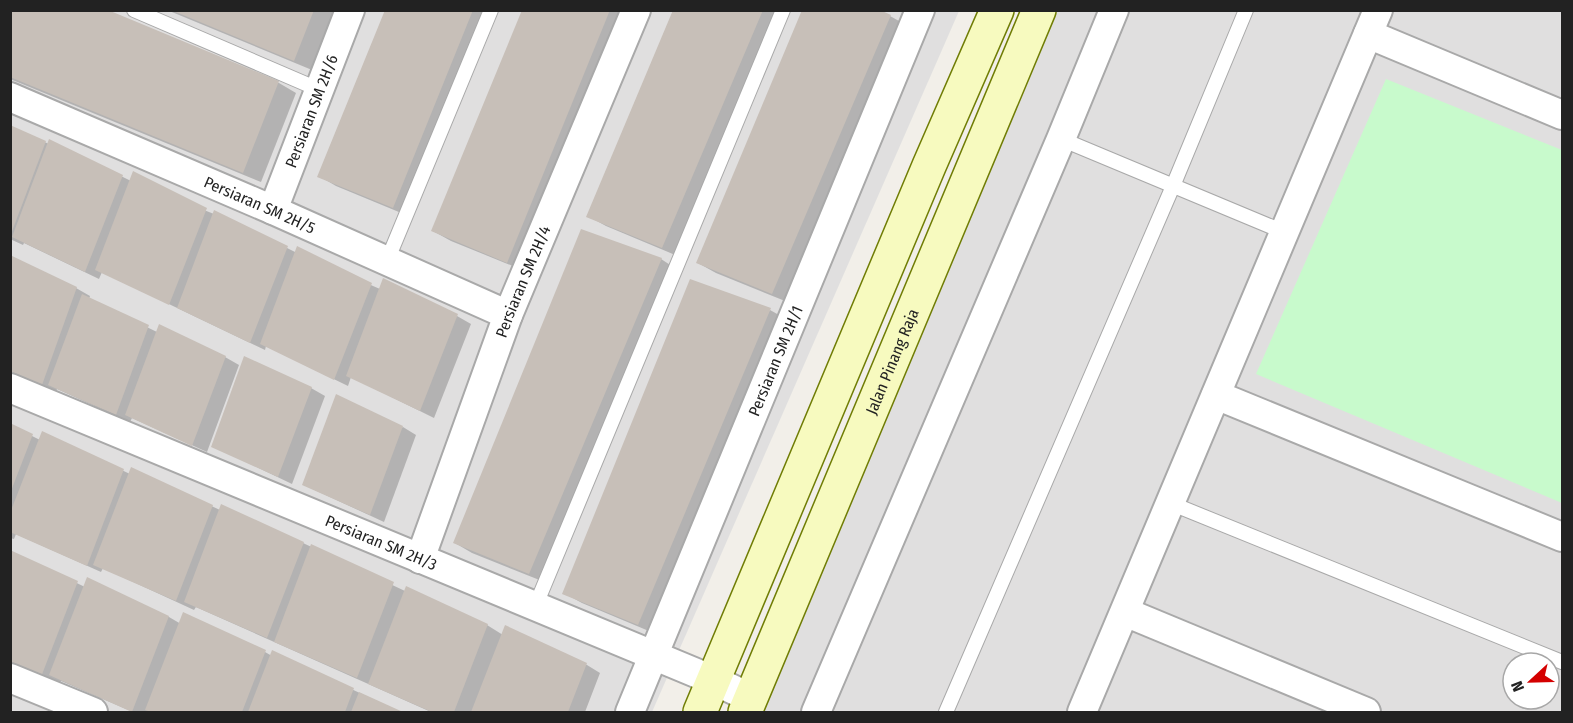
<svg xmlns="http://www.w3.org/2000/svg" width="1573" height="723" viewBox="0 0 1573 723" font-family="'Fira Sans Condensed',sans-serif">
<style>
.residential{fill:#e0dfdf;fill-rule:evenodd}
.park{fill:#c8facc}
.shadow{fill:#0003}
.building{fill:#c7bfb8}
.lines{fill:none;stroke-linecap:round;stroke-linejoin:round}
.service-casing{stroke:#a9a9a9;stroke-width:16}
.minor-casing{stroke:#a9a9a9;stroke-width:32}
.secondary-casing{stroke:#707d05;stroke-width:36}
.service{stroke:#fff;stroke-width:14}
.minor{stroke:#fff;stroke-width:28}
.secondary{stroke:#f7fabf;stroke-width:33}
.labels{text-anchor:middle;stroke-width:4.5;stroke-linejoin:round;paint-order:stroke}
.street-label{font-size:16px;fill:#222;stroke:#fff}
</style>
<rect width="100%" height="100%" fill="#f2efe9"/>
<!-- residential -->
<g class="residential">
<path d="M10,11H959L652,712H11Z"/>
<path d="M1046,11H1562V712H756ZM1513,663H1549V699H1513Z"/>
</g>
<!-- park -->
<path class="park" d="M1386,79L1562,150V503L1256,374Z"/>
<!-- shadow -->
<g class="shadow">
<path d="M10,10H104L279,83L296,93L261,182L10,79Z"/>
<path d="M167,10H336L312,70Z"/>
<path d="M387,10H495L411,217L336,186L319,176Z"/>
<path d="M523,10H631L525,271L451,241L433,231Z"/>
<path d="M675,10H785L680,257L606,226L588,216Z"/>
<path d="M890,16L908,26L790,303L716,273L698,263Z"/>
<path d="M10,127L49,144L50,141L131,181L214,214L215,212L297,253L380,289L457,316L471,324L434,418L351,377L348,386L266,346L265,350L102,272L99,279L24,243L23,245L10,239Z"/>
<path d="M661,259L678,270L547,583L472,553L455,543Z"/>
<path d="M76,288L90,296L89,299L157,332L225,357L239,365L207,452L132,418L130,422L57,389L56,392L10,371Z"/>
<path d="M770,310L788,320L656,634L582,603L564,593Z"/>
<path d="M311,388L325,396L292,484L213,446Z"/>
<path d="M10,425L40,440L43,433L130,474L132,469L220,510L303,543L405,591L487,625L503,635L506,627L587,665L600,673L585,712H431L196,607L194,610L103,568L101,572L16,534L14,539L10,538Z"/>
<path d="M403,427L416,435L384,522L304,485Z"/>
<path d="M10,551L85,587L169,617L181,624L265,652L272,656L273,652L400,712H152L149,711V712H133L61,681L59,686L10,665Z"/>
</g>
<!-- building -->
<g class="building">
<path d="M10,10H108L279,81L243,173L10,77Z"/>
<path d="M171,10H314L294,61Z"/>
<path d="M385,10H473L393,208L317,177Z"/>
<path d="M522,10H610L507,263L431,231Z"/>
<path d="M673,10H763L662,248L586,217Z"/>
<path d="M802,10H880L891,15L772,294L696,263Z"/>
<path d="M10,125L46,141L11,234H10Z"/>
<path d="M49,139L123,175L85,272L12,237Z"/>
<path d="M133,171L207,208L169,305L95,270Z"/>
<path d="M214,210L288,246L250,343L177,308Z"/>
<path d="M581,229L662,258L529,574L453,543Z"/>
<path d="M297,246L372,283L334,380L260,344Z"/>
<path d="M10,255L77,287L42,385L10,371Z"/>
<path d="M383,278L458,314L420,411L346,376Z"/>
<path d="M690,279L771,308L638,625L562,594Z"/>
<path d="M82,294L149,325L116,415L48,385Z"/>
<path d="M159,324L226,356L192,446L125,415Z"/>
<path d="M244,356L312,387L278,477L211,447Z"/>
<path d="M336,394L403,426L370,515L302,485Z"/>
<path d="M10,423L33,434L11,491H10Z"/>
<path d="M42,431L124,469L87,566L10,532V513Z"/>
<path d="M131,467L213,505L176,601L93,565Z"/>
<path d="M221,504L304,542L267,638L184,602Z"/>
<path d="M311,544L394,582L357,678L274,642Z"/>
<path d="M10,550L78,581L41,677L10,664Z"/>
<path d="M87,577L169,616L132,712L49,675Z"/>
<path d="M406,586L488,624L454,712H432L368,684Z"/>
<path d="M183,612L266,650L242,712H151L145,710Z"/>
<path d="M505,625L587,663L568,712H471Z"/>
<path d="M272,650L354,688L345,712H248Z"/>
<path d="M359,692L403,712H351Z"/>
</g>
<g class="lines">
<!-- service casing -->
<g class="service-casing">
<g id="service">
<path d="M134,10L320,90"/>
<path d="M1061,139L1284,232"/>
<path d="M387,261L491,10"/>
<path d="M1170,503L1562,662"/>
<path d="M535,607L783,10"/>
<path d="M946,712L1173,186L1246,10"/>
</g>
</g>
<!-- minor casing -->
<g class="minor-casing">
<g id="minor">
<path d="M1368,34L1562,115"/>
<path id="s1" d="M10,97L273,210L508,315"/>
<path id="s2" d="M273,210L350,10"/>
<path id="s3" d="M10,388L713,680L751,698"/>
<path d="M1216,395L1562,537"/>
<path id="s4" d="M420,559L508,315L636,10"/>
<path d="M1125,612L1366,712"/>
<path d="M10,678L93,712"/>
<path id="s5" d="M630,712L920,10"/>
<path d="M816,712L1061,139L1114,10"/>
<path d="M1082,712L1378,10"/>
</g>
</g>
<!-- secondary casing -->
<g class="secondary-casing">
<g id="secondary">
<path d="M700,712L929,166L997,10"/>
<path id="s6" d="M745,712L1039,10"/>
</g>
</g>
<!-- service -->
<use href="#service" class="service"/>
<!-- minor -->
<use href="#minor" class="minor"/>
<!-- secondary -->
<use href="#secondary" class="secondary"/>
</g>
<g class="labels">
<!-- street labels -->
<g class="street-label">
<text dy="6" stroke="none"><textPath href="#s2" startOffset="106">Persiaran SM 2H/6</textPath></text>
<text dy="6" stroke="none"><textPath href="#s1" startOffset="272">Persiaran SM 2H/5</textPath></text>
<text dy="6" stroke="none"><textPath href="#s4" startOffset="296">Persiaran SM 2H/4</textPath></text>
<text dy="6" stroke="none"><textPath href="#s5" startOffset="380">Persiaran SM 2H/1</textPath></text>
<text dy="6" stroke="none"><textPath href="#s6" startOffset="380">Jalan Pinang Raja</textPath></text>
<text dy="6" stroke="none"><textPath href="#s3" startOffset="402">Persiaran SM 2H/3</textPath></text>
</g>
</g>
<!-- border -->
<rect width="1573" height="723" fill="none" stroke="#222222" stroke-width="24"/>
<!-- north arrow -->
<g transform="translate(1531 681) rotate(248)"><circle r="28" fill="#ffffff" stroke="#a7a7a7" stroke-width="1.5"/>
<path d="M0-4.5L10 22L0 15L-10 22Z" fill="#d40000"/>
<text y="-9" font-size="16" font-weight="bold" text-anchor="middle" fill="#222222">N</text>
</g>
</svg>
